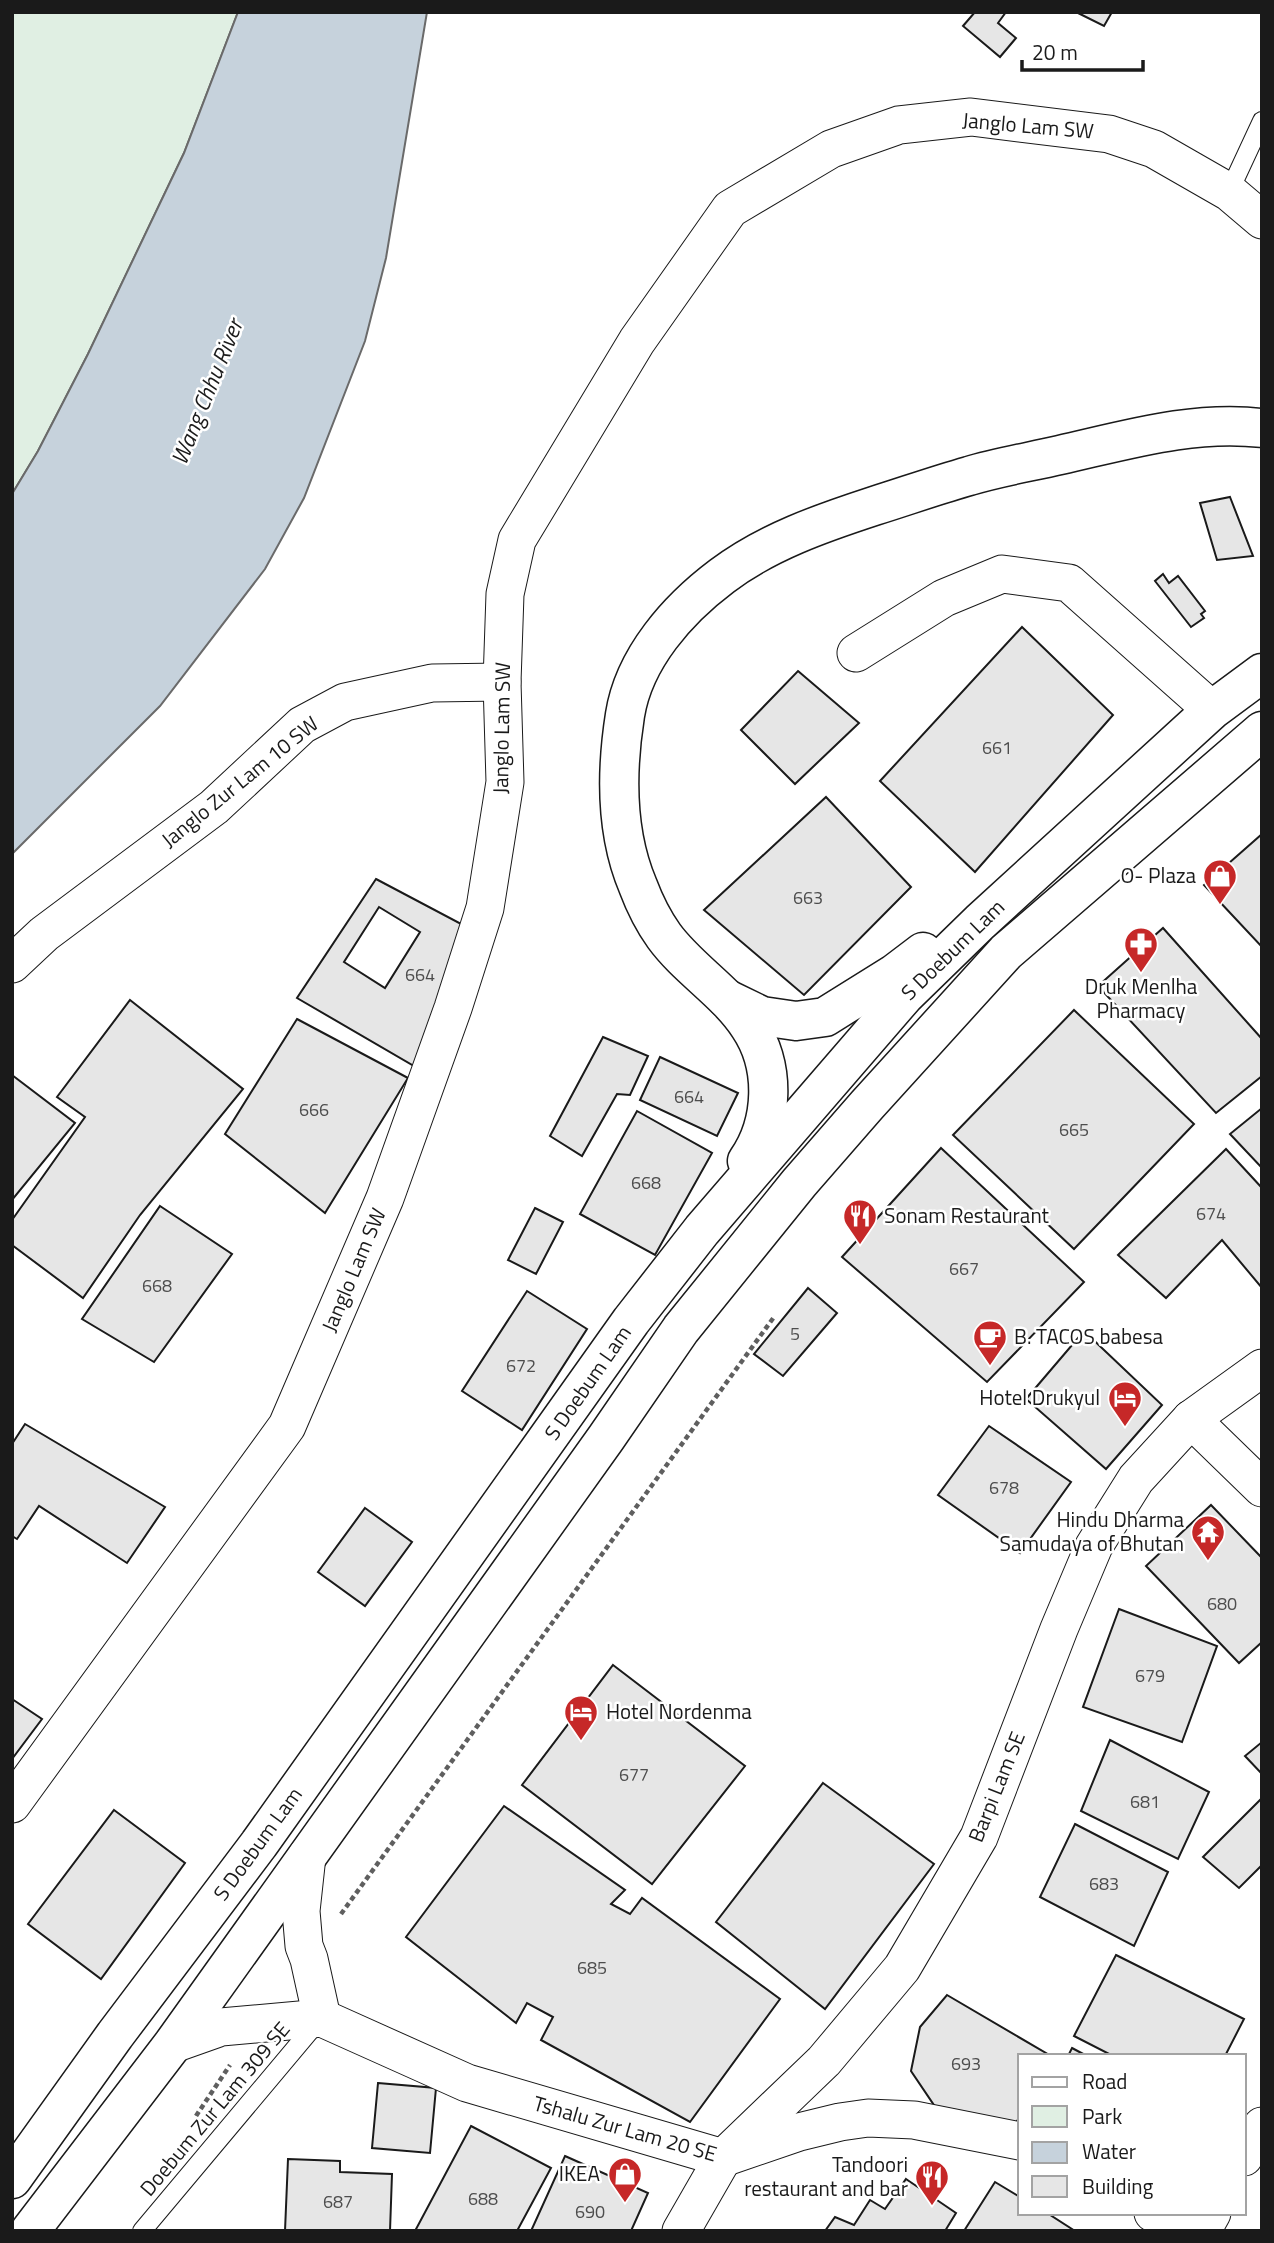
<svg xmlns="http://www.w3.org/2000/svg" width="1274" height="2243" viewBox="0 0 1274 2243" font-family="'Titillium Web',sans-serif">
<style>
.green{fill:#e0efe3;stroke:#6a6a6a;stroke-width:2}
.water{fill:#c6d2dc;stroke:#6a6a6a;stroke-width:2}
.building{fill:#e6e6e6;stroke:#1a1a1a;stroke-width:2;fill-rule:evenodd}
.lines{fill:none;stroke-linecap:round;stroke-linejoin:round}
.lane-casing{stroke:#1a1a1a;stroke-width:20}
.street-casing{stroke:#1a1a1a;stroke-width:39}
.highway-casing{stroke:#1a1a1a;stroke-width:41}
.path{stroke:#5f5f5f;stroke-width:4.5;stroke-dasharray:5 3.5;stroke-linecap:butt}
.lane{stroke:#fff;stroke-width:18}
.street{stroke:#fff;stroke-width:37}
.highway{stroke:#fff;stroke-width:38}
.labels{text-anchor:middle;stroke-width:5;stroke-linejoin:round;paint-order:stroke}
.number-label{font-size:18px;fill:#4d4d4d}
.street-label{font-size:21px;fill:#1a1a1a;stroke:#fff}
.poi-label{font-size:21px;fill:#1a1a1a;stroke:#fff;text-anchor:end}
.water-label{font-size:23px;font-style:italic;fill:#1a1a1a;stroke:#fff}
</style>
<rect width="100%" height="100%" fill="#fff"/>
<!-- green -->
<path class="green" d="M12,12H238L184,153L88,354L38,451L12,494Z"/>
<!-- water -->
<path class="water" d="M238,12H427L386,258L365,341L304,498L265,569L160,706L12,854V494L38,451L88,354L184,153Z"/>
<!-- building -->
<g class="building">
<path d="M975,12H1006L998,23L1016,38L1000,57L963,26Z"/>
<path d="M1076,12H1112L1104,26Z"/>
<path d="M1230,497L1253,556L1217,560L1200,503Z"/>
<path d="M1163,574L1169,583L1178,576L1205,611L1201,614L1204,618L1191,627L1155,581Z"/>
<path d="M1022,627L1113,715L975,872L880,781Z"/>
<path d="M798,671L859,723L795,784L741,730Z"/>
<path d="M826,797L911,887L804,995L704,910Z"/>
<path d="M1262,834V947L1204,885Z"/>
<path d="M376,879L465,926L414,1066L297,998ZM379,907L420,932L385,988L344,962Z"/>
<path d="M1163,928L1262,1039V1076L1216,1113L1098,986Z"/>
<path d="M130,1000L243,1089L140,1215L83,1298L12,1245V1220L85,1117L57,1097Z"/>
<path d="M1074,1010L1194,1124L1074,1249L953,1135Z"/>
<path d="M297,1019L408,1078L325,1213L225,1134Z"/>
<path d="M603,1037L648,1056L630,1095L617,1094L582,1156L550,1136Z"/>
<path d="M660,1057L738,1093L717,1136L640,1100Z"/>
<path d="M12,1075L75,1123L12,1200Z"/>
<path d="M1262,1108V1168L1230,1134Z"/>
<path d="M637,1111L712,1153L655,1255L580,1214Z"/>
<path d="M941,1148L1084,1282L987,1382L842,1257Z"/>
<path d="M1226,1149L1262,1188V1288L1222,1240L1166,1298L1118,1255Z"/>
<path d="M160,1206L232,1254L154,1362L82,1319Z"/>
<path d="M535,1208L563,1222L536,1274L508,1260Z"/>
<path d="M808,1288L837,1313L783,1376L754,1354Z"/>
<path d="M527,1291L587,1329L522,1430L462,1391Z"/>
<path d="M1084,1331L1162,1405L1106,1469L1026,1399Z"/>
<path d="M25,1424L165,1507L127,1563L39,1506L17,1539L12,1536V1444Z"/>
<path d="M989,1426L1071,1482L1020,1553L938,1495Z"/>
<path d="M1211,1505L1262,1558V1642L1239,1663L1146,1566Z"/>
<path d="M365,1508L412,1542L365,1606L318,1572Z"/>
<path d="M1119,1609L1217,1646L1182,1742L1083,1707Z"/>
<path d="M613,1665L745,1766L652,1884L522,1785Z"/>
<path d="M12,1699L42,1719L12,1759Z"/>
<path d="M1110,1740L1209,1792L1178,1859L1081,1811Z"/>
<path d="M1262,1742V1774L1245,1756Z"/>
<path d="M823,1783L934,1864L825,2009L716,1922Z"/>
<path d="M1262,1798V1865L1239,1888L1203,1857Z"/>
<path d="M504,1806L625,1890L611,1904L630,1914L642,1898L780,1999L690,2122L541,2040L553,2017L527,2003L516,2023L406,1937Z"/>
<path d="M114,1810L185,1863L101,1979L28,1924Z"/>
<path d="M1075,1824L1168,1872L1134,1946L1040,1897Z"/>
<path d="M1116,1955L1244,2019L1225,2056H1113L1074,2036Z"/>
<path d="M947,1995L1051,2056H1020V2116L1014,2126L936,2108L911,2071L920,2027Z"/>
<path d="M1072,2048L1087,2056H1068Z"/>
<path d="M378,2083L436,2088L430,2153L372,2148Z"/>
<path d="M471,2126L551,2168L517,2231H415Z"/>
<path d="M565,2156L648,2193L631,2231H531Z"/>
<path d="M288,2159L340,2161V2172L392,2174L390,2231H285Z"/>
<path d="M906,2179L956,2213L945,2231H825L835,2217L854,2225L870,2200L885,2209Z"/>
<path d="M995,2182L1020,2197V2213H1047L1075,2231H964Z"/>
</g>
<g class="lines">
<!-- lane casing -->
<g class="lane-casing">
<g id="lane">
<path d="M1229,192L1262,121"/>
<path d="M142,2231L319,2020"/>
</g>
</g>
<!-- street casing -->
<g class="street-casing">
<g id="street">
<path d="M856,653L944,598L1002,574L1069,583L1212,710"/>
<path d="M12,964L44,934L214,807L302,725L345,702L432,683L502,682"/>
<path d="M1191,1419L1262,1488"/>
<path d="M12,1804L287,1426L385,1198L453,1008L485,908L505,782L502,682L505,594L517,540L637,341L730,209L831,149L899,125L971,117L1109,134L1154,149L1229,192L1262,220"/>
<path d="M307,1856L301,1911L304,1946L309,1959L322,2018"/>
<path d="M173,2044L221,2027L322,2018L467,2083L723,2158L799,2132L840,2122L868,2118L914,2120L1020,2141"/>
<path d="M1244,2157L1262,2126"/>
<path d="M1153,2213L1183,2231"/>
<path d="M681,2231L723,2158L824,2061L902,1968L979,1837L1059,1629L1094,1546L1136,1479L1191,1419L1262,1368"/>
<path d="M1202,2231L1212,2213"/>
</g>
</g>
<!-- highway casing -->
<g class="highway-casing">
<g id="highway">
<path d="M727,999L762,1016L796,1021L825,1017L894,974L923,952"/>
<path d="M747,1161C774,1122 776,1066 749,1026C726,991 688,969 664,936C654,922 644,902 638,886C615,832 616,772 625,715C634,658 678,609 722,576C767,542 822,523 874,506C906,496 937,485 969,476C998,467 1030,462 1060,455C1127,440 1193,420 1262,428"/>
<path d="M12,2179L115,2035L259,1844L631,1321L702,1230L904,996L980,922L1212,710L1262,673"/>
<path d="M30,2231L173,2044L606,1438L681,1329L799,1183L867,1105L1006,952L1262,731"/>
</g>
</g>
<!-- path -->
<g class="path">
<path d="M341,1914L774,1317"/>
<path d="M196,2116L230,2065"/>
</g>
<!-- lane -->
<use href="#lane" class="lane"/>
<!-- street -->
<use href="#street" class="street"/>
<!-- highway -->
<use href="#highway" class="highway"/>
</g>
<!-- icons -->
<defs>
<g id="shop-pin" transform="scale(1.75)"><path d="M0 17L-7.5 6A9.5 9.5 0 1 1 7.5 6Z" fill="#c62828" stroke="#fff"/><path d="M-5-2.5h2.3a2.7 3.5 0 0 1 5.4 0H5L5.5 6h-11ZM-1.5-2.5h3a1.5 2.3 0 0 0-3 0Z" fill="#fff"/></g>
<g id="pharmacy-pin" transform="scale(1.75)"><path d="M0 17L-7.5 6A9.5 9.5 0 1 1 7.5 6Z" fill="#c62828" stroke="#fff"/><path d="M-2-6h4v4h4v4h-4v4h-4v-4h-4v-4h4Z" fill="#fff"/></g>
<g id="restaurant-pin" transform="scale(1.75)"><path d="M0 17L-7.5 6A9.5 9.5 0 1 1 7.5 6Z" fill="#c62828" stroke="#fff"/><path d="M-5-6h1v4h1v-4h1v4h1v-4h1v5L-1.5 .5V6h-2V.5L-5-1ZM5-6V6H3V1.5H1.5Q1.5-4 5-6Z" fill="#fff"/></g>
<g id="cafe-pin" transform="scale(1.75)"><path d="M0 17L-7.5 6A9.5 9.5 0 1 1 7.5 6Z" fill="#c62828" stroke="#fff"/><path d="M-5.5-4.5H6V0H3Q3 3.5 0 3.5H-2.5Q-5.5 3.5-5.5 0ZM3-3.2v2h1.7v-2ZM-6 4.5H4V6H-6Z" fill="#fff"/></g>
<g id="hotel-pin" transform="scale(1.75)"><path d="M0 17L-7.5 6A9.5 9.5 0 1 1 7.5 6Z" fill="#c62828" stroke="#fff"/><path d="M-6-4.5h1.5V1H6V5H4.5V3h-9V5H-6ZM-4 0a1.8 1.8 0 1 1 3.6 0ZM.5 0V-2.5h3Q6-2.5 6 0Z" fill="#fff"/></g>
<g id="temple-pin" transform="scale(1.75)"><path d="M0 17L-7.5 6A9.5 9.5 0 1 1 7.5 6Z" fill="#c62828" stroke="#fff"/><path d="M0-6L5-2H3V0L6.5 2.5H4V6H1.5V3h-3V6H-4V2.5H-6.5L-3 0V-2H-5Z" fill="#fff"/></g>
</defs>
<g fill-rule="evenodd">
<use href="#shop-pin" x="1220" y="876"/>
<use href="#pharmacy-pin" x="1141" y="944"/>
<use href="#restaurant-pin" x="860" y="1216"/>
<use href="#cafe-pin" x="990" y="1337"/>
<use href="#hotel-pin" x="1125" y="1398"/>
<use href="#temple-pin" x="1208" y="1532"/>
<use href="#hotel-pin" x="581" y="1712"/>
<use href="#shop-pin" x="625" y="2174"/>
<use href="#restaurant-pin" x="932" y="2177"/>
</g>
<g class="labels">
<!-- number labels -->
<g class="number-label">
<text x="997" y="754">661</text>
<text x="808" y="904">663</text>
<text x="420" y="981">664</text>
<text x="689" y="1103">664</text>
<text x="314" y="1116">666</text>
<text x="1074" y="1136">665</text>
<text x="646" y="1189">668</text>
<text x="1211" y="1220">674</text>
<text x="964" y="1275">667</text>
<text x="157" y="1292">668</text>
<text x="795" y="1340">5</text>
<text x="521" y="1372">672</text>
<text x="1004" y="1494">678</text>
<text x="1222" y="1610">680</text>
<text x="1150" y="1682">679</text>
<text x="634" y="1781">677</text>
<text x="1145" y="1808">681</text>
<text x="1104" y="1890">683</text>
<text x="592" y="1974">685</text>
<text x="966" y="2070">693</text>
<text x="483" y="2205">688</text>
<text x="338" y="2208">687</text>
<text x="590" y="2218">690</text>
</g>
<!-- street labels -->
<g class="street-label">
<text transform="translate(1028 126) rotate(5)" y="7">Janglo Lam SW</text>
<text transform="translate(502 728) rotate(-89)" y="7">Janglo Lam SW</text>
<text transform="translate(240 782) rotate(-39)" y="7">Janglo Zur Lam 10 SW</text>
<text transform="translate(953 950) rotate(-44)" y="7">S Doebum Lam</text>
<text transform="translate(354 1270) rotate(-67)" y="7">Janglo Lam SW</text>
<text transform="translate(588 1383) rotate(-55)" y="7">S Doebum Lam</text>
<text transform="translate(997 1787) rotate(-68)" y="7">Barpi Lam SE</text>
<text transform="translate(258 1844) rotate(-54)" y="7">S Doebum Lam</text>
<text transform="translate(215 2109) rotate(-50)" y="7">Doebum Zur Lam 309 SE</text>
<text transform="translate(625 2129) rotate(16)" y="7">Tshalu Zur Lam 20 SE</text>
</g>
<!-- poi labels -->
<g class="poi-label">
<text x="1196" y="883">O- Plaza</text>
<text x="1141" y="994" text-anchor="middle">Druk Menlha<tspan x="1141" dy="24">Pharmacy</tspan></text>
<text x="884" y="1223" text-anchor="start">Sonam Restaurant</text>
<text x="1014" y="1344" text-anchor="start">B. TACOS babesa</text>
<text x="1100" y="1405">Hotel Drukyul</text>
<text x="1184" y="1527">Hindu Dharma<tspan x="1184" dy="24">Samudaya of Bhutan</tspan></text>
<text x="606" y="1719" text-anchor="start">Hotel Nordenma</text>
<text x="908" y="2172">Tandoori<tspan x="908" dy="24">restaurant and bar</tspan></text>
<text x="600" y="2181">IKEA</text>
</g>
<!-- water labels -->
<g class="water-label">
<text transform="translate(207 392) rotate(-68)" y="8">Wang Chhu River</text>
</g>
</g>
<!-- border -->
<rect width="1274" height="2243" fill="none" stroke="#1a1a1a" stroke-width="28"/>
<!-- legend -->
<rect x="1018" y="2054" width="228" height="161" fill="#ffffff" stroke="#a3a3a3" stroke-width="2"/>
<rect x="1032" y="2077" width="35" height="10" fill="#ffffff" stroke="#a3a3a3" stroke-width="2"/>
<text x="1082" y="2089" font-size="21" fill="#1a1a1a">Road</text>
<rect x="1032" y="2106" width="35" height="21" fill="#e0efe3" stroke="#a3a3a3" stroke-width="2"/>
<text x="1082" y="2124" font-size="21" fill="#1a1a1a">Park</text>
<rect x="1032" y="2142" width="35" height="21" fill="#c6d2dc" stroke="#a3a3a3" stroke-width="2"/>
<text x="1082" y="2159" font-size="21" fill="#1a1a1a">Water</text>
<rect x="1032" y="2176" width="35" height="21" fill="#e6e6e6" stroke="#a3a3a3" stroke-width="2"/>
<text x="1082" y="2194" font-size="21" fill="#1a1a1a">Building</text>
<!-- scale -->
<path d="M1022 60v10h121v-10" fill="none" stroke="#1a1a1a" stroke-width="3.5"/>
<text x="1032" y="60" font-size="21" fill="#1a1a1a" stroke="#ffffff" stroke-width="5" paint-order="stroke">20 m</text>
</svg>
